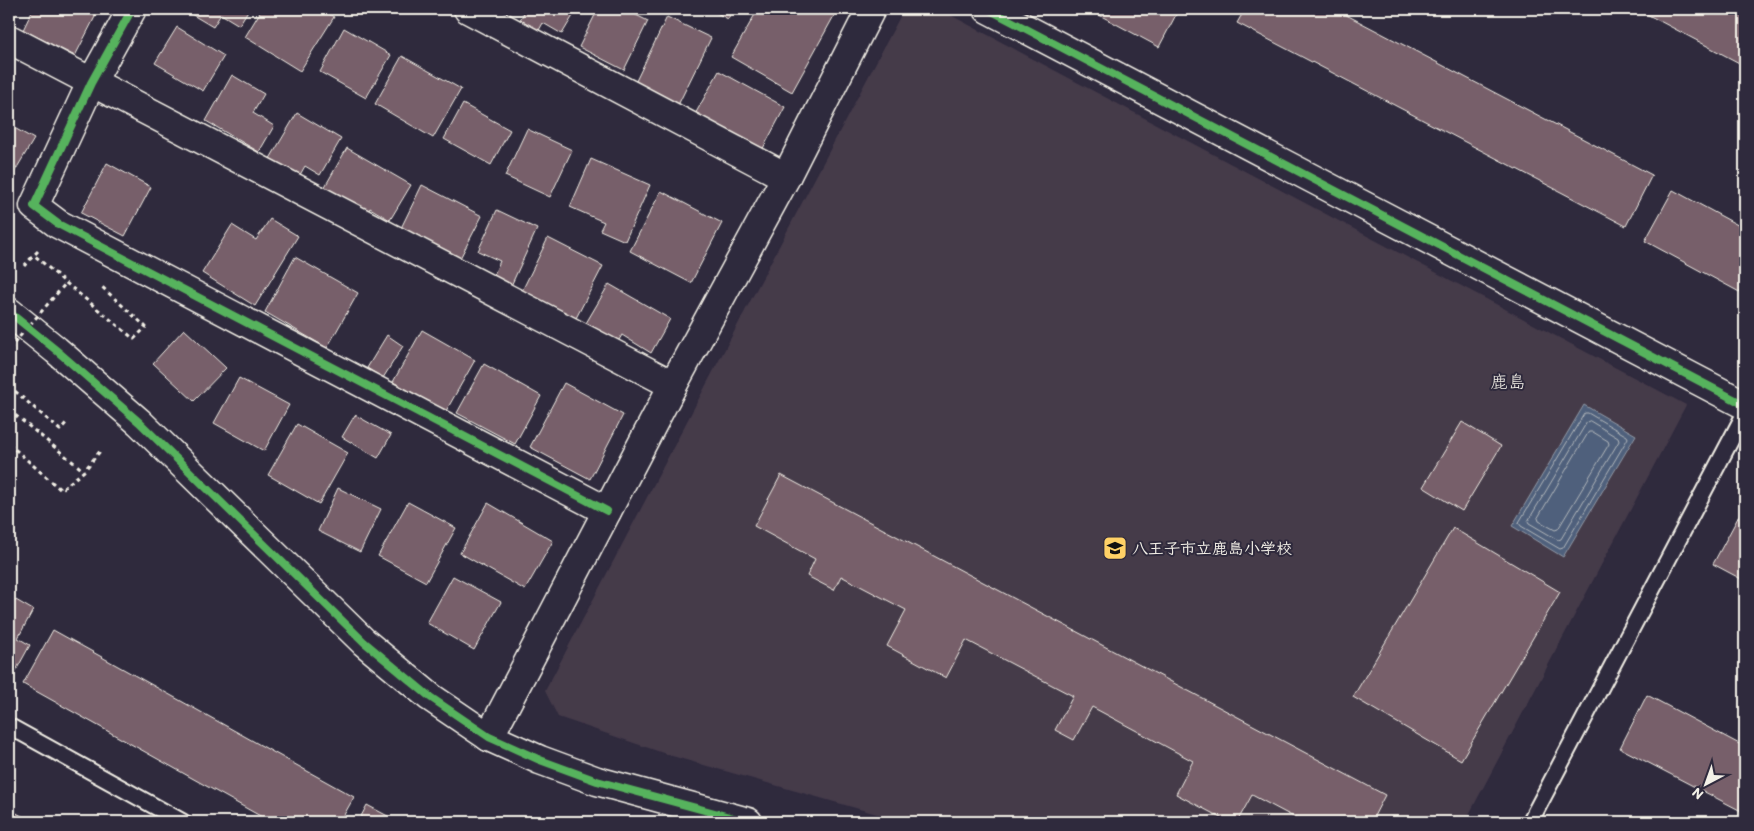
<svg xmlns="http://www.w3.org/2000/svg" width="1754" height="831" viewBox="0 0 1754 831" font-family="Itim,'Klee One',sans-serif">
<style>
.built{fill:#453a4a}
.water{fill:#50617b;stroke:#929ba7}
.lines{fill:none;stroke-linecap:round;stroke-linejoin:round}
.shore{stroke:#b2b7bc;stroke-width:1}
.building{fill:#775f6a;stroke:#f4f1e8}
.lane-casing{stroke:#f4f1e8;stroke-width:19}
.street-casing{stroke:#f4f1e8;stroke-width:31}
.secondary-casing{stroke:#f4f1e8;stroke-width:31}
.path{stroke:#f4f1e8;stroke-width:3;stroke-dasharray:4 4;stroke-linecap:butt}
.lane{stroke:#2f2a3d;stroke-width:15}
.street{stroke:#2f2a3d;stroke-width:28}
.secondary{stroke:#2f2a3d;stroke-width:28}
.path-bridge{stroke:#f4f1e8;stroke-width:3;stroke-dasharray:4 4;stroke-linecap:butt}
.cycleway-casing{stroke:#2f2a3d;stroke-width:11}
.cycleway{stroke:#56b35d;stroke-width:8}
.labels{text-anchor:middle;stroke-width:4;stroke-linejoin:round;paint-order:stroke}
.poi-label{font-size:16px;font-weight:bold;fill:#f4f1e8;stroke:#2f2a3d;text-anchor:start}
.neighbourhood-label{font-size:18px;fill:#f4f1e8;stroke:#2f2a3d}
</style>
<rect width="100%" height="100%" fill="#2f2a3d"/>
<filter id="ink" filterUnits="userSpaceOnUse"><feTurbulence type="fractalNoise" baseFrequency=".02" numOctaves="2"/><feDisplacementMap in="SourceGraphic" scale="10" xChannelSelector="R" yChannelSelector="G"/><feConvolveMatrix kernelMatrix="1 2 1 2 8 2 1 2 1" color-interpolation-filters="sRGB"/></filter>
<g filter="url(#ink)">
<!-- built -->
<path class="built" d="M904,9H939L1686,405L1465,822H905L672,756L558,717L545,691Z"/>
<!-- water -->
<path class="water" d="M1584,405L1636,435L1563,557L1512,526Z"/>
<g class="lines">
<!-- shore -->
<g class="shore">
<path d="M1585,413H1588L1627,436L1628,438L1563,548L1560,549L1521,526L1519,523Z"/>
<path d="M1590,421L1618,438L1619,441L1561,539L1558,540L1529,523L1528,521L1587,422Z"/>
<path d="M1589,432H1593L1608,441L1609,444L1558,529L1555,530L1539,521L1538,518Z"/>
</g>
</g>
<!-- building -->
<g class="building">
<path d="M9,9H17L12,19L9,17Z"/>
<path d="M33,9H99L75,56L23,30Z"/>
<path d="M187,9H249L239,25L221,14L213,27L186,11Z"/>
<path d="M262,9H321L334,17L300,71L245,37Z"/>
<path d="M515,9H577L562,34L543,23L534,39L515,28L524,13Z"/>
<path d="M598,9H624L648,21L624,70L579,47Z"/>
<path d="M709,9H733L728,19Z"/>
<path d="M758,9H826L835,14L792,92L731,57Z"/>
<path d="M1088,9H1179L1159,47Z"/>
<path d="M1245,9H1335L1652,175L1626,226L1237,23Z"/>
<path d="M1637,9H1745V66Z"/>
<path d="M667,17L711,38L678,105L635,83Z"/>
<path d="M177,27L224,56L203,91L155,63Z"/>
<path d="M344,28L391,55L366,98L320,72Z"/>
<path d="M402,56L461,89L433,138L375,104Z"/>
<path d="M719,71L785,107L760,154L693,118Z"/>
<path d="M232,75L264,94L253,113L274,126L259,152L206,121Z"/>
<path d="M463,104L510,130L491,165L444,139Z"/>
<path d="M297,113L341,139L320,175L305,166L297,180L268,162Z"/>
<path d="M9,125L34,139L9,181Z"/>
<path d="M527,129L572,150L550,197L505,176Z"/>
<path d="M347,148L411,185L390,220L370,208L362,222L319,197Z"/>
<path d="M591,159L650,185L625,241L600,230L604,222L570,207Z"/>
<path d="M107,163L151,187L125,236L81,213Z"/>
<path d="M422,185L482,216L457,264L401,228Z"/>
<path d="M1673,190L1745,229V295L1645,241Z"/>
<path d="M661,191L722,223L691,283L630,251Z"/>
<path d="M497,210L537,229L510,288L492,279L500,261L478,251Z"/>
<path d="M270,219L298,236L255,306L202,273L232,225L256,240Z"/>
<path d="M548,238L603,266L575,320L521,293Z"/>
<path d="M295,257L358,293L327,348L265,312Z"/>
<path d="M609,284L670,319L651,353L622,335L614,348L582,330Z"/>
<path d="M184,329L226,368L194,401L153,363Z"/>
<path d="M422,330L475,360L446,411L393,382Z"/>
<path d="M387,335L403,346L383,378L367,368Z"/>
<path d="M484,364L541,396L515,444L457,413Z"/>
<path d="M239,378L289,405L264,451L214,423Z"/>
<path d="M564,383L623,415L590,479L530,447Z"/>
<path d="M355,415L391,435L378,458L342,437Z"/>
<path d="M1462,422L1501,446L1462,511L1423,487Z"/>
<path d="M297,424L348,453L319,504L268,475Z"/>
<path d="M781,475L1385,795L1371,822H1300L1301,821L1252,795L1237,822H1229L1176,794L1193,761L1092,707L1074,740L1055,730L1073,696L966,640L946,678L887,646L906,610L841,576L834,590L807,576L815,559L754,526Z"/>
<path d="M338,488L381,509L360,552L318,531Z"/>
<path d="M408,502L456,528L426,582L378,556Z"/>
<path d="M488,503L553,541L525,590L460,553Z"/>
<path d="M1741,512L1745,514V581L1713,564Z"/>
<path d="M1453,528L1560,592L1461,760L1353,697Z"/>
<path d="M453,576L501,602L474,650L427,623Z"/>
<path d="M9,596L33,610L18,638L30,645L13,676L9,674Z"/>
<path d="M53,630L354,797L340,822H271L23,684Z"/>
<path d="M1647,695L1745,747V813L1620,748Z"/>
<path d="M367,805L399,822H358Z"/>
<path d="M9,809L33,822H9Z"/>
</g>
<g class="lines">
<!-- lane casing -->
<g class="lane-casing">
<g id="lane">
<path d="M9,726L183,822"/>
<path d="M1530,822L1745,413"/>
</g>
</g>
<!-- street casing -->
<g class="street-casing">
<g id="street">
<path d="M132,9L91,83L34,206L58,224L607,511"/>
<path d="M468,9L786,177"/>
<path d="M9,39L673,385"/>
<path d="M489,737L673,385L786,177L871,9"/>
</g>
</g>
<!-- secondary casing -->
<g class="secondary-casing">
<g id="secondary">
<path d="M988,9L1745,405"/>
<path d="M9,312L56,350L139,422L364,642L430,697L489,737L540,760L597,781L748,822"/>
</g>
</g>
<!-- path -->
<g class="path">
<path d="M38,251L34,255L66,283L134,339L146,327L102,287"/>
<path d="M24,266L34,255"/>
<path d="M9,386L60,430L68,421"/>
<path d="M9,410L84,471"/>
<path d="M9,444L61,490L84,471L101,450"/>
</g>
<!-- lane -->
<use href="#lane" class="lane"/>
<!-- street -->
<use href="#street" class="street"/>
<!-- secondary -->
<use href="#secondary" class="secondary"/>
<!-- path-bridge -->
<path class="path-bridge" d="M9,349L66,283"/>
<!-- cycleway casing -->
<g class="cycleway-casing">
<g id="cycleway">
<path d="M132,9L91,83L34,206L58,224L607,511"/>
<path d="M988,9L1745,405"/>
<path d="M9,312L56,350L139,422L364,642L430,697L489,737L540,760L597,781L748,822"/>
</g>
</g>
<!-- cycleway -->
<use href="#cycleway" class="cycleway"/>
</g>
</g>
<!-- icons -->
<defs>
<g id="school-square" transform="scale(1.25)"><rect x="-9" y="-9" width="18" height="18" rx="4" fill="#ffd166" stroke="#2f2a3d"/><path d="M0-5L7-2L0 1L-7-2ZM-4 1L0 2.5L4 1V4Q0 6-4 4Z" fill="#111"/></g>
</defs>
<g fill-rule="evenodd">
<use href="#school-square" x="1115" y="548"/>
</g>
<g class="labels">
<!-- poi labels -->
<g class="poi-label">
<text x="1132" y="554">八王子市立鹿島小学校</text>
</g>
<!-- neighbourhood labels -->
<g class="neighbourhood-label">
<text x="1508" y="388">鹿島</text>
</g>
</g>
<!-- margin -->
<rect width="1754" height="831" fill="none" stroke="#2f2a3d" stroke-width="30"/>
<rect x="15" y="15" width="1724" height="801" fill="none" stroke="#f4f1e8" stroke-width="2" filter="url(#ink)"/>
<!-- north arrow -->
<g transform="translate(1706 784) rotate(221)" stroke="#2f2a3d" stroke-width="4" paint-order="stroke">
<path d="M0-4L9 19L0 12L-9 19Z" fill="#f4f1e8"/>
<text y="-8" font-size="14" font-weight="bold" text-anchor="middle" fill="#f4f1e8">N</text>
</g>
</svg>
